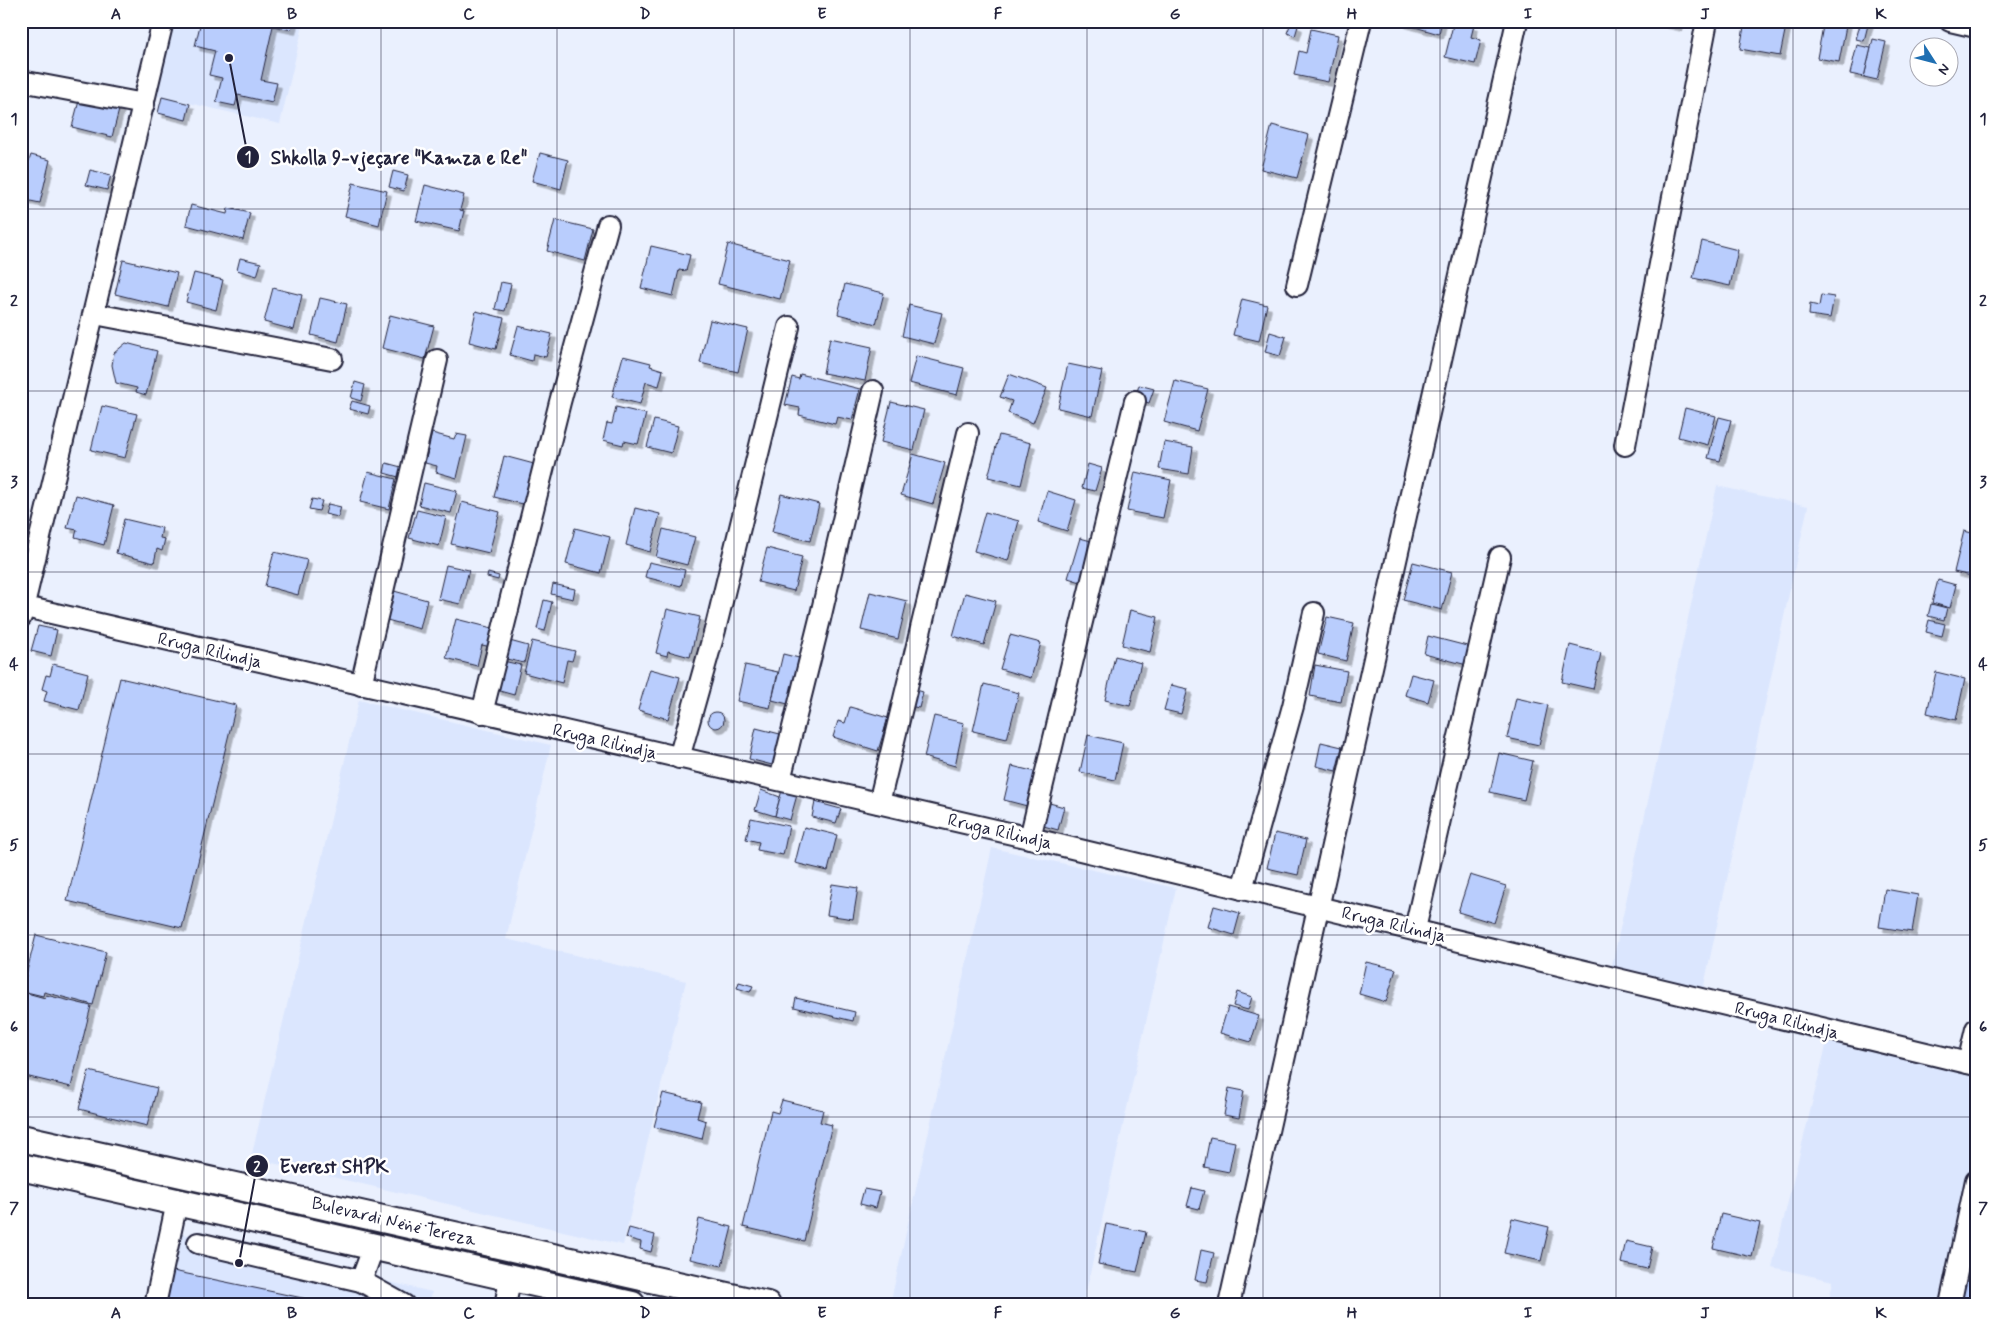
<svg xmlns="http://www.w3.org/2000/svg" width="1997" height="1326" viewBox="0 0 1997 1326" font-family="Mynerve,sans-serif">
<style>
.built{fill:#dbe6fe}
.building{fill:#b9cdfd;stroke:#22223b;filter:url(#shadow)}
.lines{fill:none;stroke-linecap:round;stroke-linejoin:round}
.minor-casing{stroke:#22223b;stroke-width:24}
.major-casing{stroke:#22223b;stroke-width:30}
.minor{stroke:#fff;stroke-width:20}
.major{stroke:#fff;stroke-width:26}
.grid{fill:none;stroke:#22223b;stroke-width:1;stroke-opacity:0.55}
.labels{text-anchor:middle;stroke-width:5;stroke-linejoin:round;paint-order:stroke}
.street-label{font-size:18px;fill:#22223b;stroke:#fff}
.leader{fill:none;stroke:#22223b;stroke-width:2}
.callout-dot{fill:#22223b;stroke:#fff;stroke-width:2}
.mark-label{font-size:15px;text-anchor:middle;font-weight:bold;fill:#fff}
.callout-label{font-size:19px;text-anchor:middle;font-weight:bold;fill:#22223b;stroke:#fff;stroke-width:5;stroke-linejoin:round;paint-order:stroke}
.neatline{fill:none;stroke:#22223b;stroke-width:2}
.grid-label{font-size:16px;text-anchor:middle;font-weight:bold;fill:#22223b}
</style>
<defs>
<filter id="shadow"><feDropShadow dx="4.5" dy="4.5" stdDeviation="0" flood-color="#0004"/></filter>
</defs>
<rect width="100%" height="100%" fill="#eaf0fe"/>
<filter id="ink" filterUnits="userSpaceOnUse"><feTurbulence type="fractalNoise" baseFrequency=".02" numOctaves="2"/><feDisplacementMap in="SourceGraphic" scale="10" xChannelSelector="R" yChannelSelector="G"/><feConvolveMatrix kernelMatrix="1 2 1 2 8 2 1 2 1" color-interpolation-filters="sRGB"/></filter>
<g filter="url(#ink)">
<!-- built -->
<g class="built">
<path d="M172,21H304L280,124L154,95Z"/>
<path d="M1717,486L1808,506L1703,990L1611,970Z"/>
<path d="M359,700L551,745L506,939L686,981L623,1245L251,1158Z"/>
<path d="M992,848L1176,888L1083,1305H890Z"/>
<path d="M1827,1042L1976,1075V1305H1828L1833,1281L1772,1267Z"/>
<path d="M180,1233L432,1292L429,1305H163Z"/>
</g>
<!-- building -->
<g class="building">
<path d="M201,21H293L291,30L273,26L261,80L277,83L272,103L238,95L235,106L216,102L222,78L209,75L215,51L195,46Z"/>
<path d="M1401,21H1442L1439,34L1401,23Z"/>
<path d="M1454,21L1474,25L1471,37L1481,40L1475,64L1445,57Z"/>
<path d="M1652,21H1679L1678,27Z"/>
<path d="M1745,21H1787L1780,56L1740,49Z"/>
<path d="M1824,21H1847L1839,62L1817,58Z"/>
<path d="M1861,21H1869L1864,41L1856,39Z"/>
<path d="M1291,23L1298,26L1295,36L1287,33Z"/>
<path d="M1311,29L1338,35L1328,82L1294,75L1299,51L1306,53Z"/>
<path d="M1873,39L1886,42L1877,80L1864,77Z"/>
<path d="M1857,45L1871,48L1864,77L1850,74Z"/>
<path d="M80,97L120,106L112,137L72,127Z"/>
<path d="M162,97L190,104L186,120L158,113Z"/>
<path d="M1272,125L1309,135L1297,178L1261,169Z"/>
<path d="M540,153L568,160L561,189L532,181Z"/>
<path d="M31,155L50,160L40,203L21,199V159L29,161Z"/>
<path d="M90,170L111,175L107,190L86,185Z"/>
<path d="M393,171L408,175L404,191L389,187Z"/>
<path d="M353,183L387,191L379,225L345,216Z"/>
<path d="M425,185L464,195L460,210L464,211L459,231L416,221Z"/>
<path d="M191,205L227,214L228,208L250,213L243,240L186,225Z"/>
<path d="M555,220L593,229L585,261L547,251Z"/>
<path d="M1702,241L1738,250L1730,286L1693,278Z"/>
<path d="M728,244L790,260L780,299L718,284Z"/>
<path d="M651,246L690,255L686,271L679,270L673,296L641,288Z"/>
<path d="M240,258L261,263L257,276L237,270Z"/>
<path d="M123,260L177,273L168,307L115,294Z"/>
<path d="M194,273L223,280L216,310L186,302Z"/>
<path d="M501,282L511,284L505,311L495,309Z"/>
<path d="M845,284L884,293L876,324L838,314Z"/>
<path d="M273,288L302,295L294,330L264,322Z"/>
<path d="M1821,295L1834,297L1830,318L1809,315L1810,304L1819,306Z"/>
<path d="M320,298L347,304L338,342L311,335Z"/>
<path d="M1242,299L1267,305L1259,341L1233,335Z"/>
<path d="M909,305L942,313L934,344L902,336Z"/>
<path d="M476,311L504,318L496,349L469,342Z"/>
<path d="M390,315L434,326L425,359L382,348Z"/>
<path d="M710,320L748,329L738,372L700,363Z"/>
<path d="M518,326L552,334L546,357L533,354L532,361L510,355Z"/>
<path d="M1270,332L1286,337L1280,356L1265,352Z"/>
<path d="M830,338L872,347L865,381L823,373Z"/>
<path d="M126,343L157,351L146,395L136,392L137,388L116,383L112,365L114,353Z"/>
<path d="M623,356L651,363L650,366L663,370L659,386L646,382L640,404L612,397Z"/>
<path d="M916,356L964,368L957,395L909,383Z"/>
<path d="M1068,364L1102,371L1092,416L1058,408Z"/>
<path d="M800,374L860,389L852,420L837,417L835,424L799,415L800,408L785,405L792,377L799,379Z"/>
<path d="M1009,374L1047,388L1033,423L1008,413L1012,401L1000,397Z"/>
<path d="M1175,381L1208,389L1197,431L1164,422Z"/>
<path d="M355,382L365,385L361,401L351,398Z"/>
<path d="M1139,385L1154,389L1149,403L1135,399Z"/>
<path d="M352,401L370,406L368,414L349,409Z"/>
<path d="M891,402L924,410L914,450L881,442Z"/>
<path d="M102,406L137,414L125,458L91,450Z"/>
<path d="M616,407L646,414L638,444L624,441L623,445L603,440L607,423L612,424Z"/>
<path d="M1685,408L1716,416L1708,445L1678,437Z"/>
<path d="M1719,417L1731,420L1720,461L1708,458Z"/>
<path d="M654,420L678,426L671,453L647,447Z"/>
<path d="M432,433L454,439L456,434L467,436L457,478L436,472L437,466L425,463Z"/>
<path d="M999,435L1031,443L1021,485L988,477Z"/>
<path d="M1164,442L1193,447L1189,474L1159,469Z"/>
<path d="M913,454L945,463L933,504L901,495Z"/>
<path d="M504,456L534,464L523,504L494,497Z"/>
<path d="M386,463L405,468L402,478L384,473Z"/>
<path d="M1088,464L1102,468L1095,491L1082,488Z"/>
<path d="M368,472L396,479L389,509L360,502Z"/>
<path d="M1135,472L1171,480L1163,518L1127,511Z"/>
<path d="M424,483L457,491L451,513L419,505Z"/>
<path d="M1047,491L1076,500L1067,531L1038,522Z"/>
<path d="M781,494L819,504L810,541L772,532Z"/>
<path d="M76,495L114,505L104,545L75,537L77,530L67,528Z"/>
<path d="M312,499L322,501L319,511L309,509Z"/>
<path d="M462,502L500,512L489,553L451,544Z"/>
<path d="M328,504L341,507L338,517L325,514Z"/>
<path d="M635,508L660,514L650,552L626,545Z"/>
<path d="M417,510L446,517L439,546L409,538Z"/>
<path d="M985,512L1019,521L1008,561L974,551Z"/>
<path d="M124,519L162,528L160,538L165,539L162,551L157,549L154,563L116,553Z"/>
<path d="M575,528L610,537L601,573L566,564Z"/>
<path d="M663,529L695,537L687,565L656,557Z"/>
<path d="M1964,531L1976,534V577L1954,572Z"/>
<path d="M1080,538L1095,542L1084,583L1068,578Z"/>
<path d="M767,548L802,557L794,591L758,582Z"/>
<path d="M274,552L307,560L298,595L265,586Z"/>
<path d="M649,562L685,570L681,586L645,577Z"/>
<path d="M1413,562L1452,572L1442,610L1403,600Z"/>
<path d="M446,565L469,570L460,604L438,599Z"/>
<path d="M488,573L499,576L498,580L487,577Z"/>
<path d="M1938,580L1956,585L1950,608L1932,603Z"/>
<path d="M553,584L575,589L573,599L551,594Z"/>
<path d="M394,591L427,600L420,629L387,620Z"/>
<path d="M870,592L907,601L898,639L861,630Z"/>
<path d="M965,593L996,601L984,645L953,636Z"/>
<path d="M544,600L552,602L545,631L537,629Z"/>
<path d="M1931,604L1947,608L1944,620L1928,616Z"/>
<path d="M667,609L700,617L690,657L668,651L667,656L656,653Z"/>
<path d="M1130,610L1158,617L1150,652L1122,645Z"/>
<path d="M1327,617L1354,623L1346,661L1318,654Z"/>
<path d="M456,619L496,629L491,647L482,645L477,666L446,658Z"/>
<path d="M1929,620L1945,624L1942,636L1926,632Z"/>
<path d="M38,626L57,630L51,656L31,651Z"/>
<path d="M1010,635L1041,643L1031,678L1000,669Z"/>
<path d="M1428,636L1471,647L1467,665L1424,654Z"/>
<path d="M506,640L528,646L524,663L502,658Z"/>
<path d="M532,641L575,651L572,661L567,660L562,683L524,673Z"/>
<path d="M1570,645L1601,653L1593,689L1562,682Z"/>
<path d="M783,654L803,659L792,705L772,700Z"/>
<path d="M1115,656L1141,663L1130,706L1105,700Z"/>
<path d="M503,661L521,665L514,695L496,690Z"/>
<path d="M53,664L88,673L79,710L44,701L47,691L42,689L46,675L50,676Z"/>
<path d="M745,665L778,672L770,708L737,701Z"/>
<path d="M1315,665L1347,671L1341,702L1310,696Z"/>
<path d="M650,669L680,677L668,719L638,710Z"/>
<path d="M1936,672L1965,679L1956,720L1927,713Z"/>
<path d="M1411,674L1434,680L1428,702L1405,695Z"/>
<path d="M120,678L236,705L182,928L67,901Z"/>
<path d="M984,684L1019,693L1007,739L973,731Z"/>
<path d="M1171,685L1188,689L1181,714L1164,710Z"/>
<path d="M913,689L923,692L919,708L909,706Z"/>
<path d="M1516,698L1548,705L1539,745L1507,738Z"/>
<path d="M850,707L888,718L878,751L833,737L838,721L845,723Z"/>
<circle cx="716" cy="720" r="8"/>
<path d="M934,716L964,723L955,766L924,757Z"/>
<path d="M756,728L784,735L776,766L749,759Z"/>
<path d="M1088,735L1123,743L1115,780L1080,772Z"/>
<path d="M1321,742L1342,747L1336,771L1316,766Z"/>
<path d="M1499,753L1533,761L1524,800L1490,792Z"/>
<path d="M1012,766L1040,773L1031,807L1004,800Z"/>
<path d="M761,790L780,797L775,816L755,810Z"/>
<path d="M782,790L797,795L790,820L775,816Z"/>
<path d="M815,802L841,809L836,823L812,817Z"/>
<path d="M1046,802L1064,807L1058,830L1040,825Z"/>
<path d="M751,818L789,826L783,855L757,850L759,842L746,839Z"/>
<path d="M804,827L837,835L828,871L795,863Z"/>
<path d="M1275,833L1306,840L1298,875L1267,868Z"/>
<path d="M1470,875L1506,886L1494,923L1458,912Z"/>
<path d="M832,884L858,888L853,919L827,915Z"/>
<path d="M1885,889L1918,895L1912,932L1879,927Z"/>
<path d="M1214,906L1240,913L1234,935L1208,927Z"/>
<path d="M36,935L106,952L93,1005L44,992L43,996L22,991Z"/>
<path d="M1366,962L1396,969L1386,1002L1359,994Z"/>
<path d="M739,982L753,986L750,992L737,988Z"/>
<path d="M1237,992L1252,997L1248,1010L1233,1006Z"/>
<path d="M27,993L45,998L46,995L91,1006L71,1087L21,1075V1017Z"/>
<path d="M796,998L855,1012L853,1021L794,1007Z"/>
<path d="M1228,1007L1259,1016L1251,1042L1220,1033Z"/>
<path d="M89,1071L157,1088L147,1126L79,1109Z"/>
<path d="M1229,1088L1244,1091L1239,1118L1224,1115Z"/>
<path d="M663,1093L701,1102L697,1118L706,1121L702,1139L654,1127Z"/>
<path d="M782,1100L823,1110L820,1122L832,1125L804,1241L743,1227L771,1111L778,1113Z"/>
<path d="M1210,1137L1235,1142L1229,1172L1204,1167Z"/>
<path d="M1192,1188L1204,1191L1199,1209L1187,1206Z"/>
<path d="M864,1189L880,1192L876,1208L860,1204Z"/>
<path d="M1721,1214L1760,1223L1752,1257L1713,1248Z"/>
<path d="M1512,1218L1549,1227L1541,1261L1504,1253Z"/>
<path d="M699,1219L732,1227L722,1266L690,1259Z"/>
<path d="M1106,1224L1146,1232L1137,1272L1098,1264Z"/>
<path d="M629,1228L655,1235L651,1252L640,1249L641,1242L626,1238Z"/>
<path d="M1626,1241L1652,1247L1647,1269L1621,1263Z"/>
<path d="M1201,1250L1214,1253L1207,1282L1195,1280Z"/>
<path d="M1966,1263L1976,1265V1305H1957Z"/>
<path d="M173,1271L336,1305H166Z"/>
</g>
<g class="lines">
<!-- minor casing -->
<g class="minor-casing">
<g id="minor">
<path d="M1950,21L1976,27"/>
<path d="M21,81L144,104"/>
<path d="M1297,285L1361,21"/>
<path d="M95,314L332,359"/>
<path d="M1625,445L1707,21"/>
<path d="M21,606L1030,838L1976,1065"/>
<path d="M21,617L163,21"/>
<path d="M361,685L437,360"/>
<path d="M482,713L560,402L608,225"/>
<path d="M679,758L715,630L789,327"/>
<path d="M780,780L820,619L873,391"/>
<path d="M879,803L968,433"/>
<path d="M1030,838L1135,401"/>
<path d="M1242,889L1293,706L1314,613"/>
<path d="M1415,929L1500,557"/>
<path d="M1968,1063L1976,1029"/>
<path d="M198,1243L361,1281L374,1246"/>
<path d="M361,1281L404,1305"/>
<path d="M155,1305L177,1202"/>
<path d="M505,1305L511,1277"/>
<path d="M1229,1305L1517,21"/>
<path d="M1950,1305L1976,1180"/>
</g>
</g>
<!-- major casing -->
<g class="major-casing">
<g id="major">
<path d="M21,1138L767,1305"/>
<path d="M21,1167L632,1305"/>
</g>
</g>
<!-- minor -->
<use href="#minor" class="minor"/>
<!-- major -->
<use href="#major" class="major"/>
</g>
</g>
<!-- grid -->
<path class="grid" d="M204,21V1305M381,21V1305M557,21V1305M734,21V1305M910,21V1305M1087,21V1305M1263,21V1305M1440,21V1305M1616,21V1305M1793,21V1305M21,209H1976M21,391H1976M21,572H1976M21,754H1976M21,935H1976M21,1117H1976"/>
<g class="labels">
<!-- street labels -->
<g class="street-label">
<text transform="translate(210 650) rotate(13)" y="6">Rruga Rilindja</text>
<text transform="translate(605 741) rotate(13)" y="6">Rruga Rilindja</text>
<text transform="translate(1000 831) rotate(13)" y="6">Rruga Rilindja</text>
<text transform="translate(1394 924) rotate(13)" y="6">Rruga Rilindja</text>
<text transform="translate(1787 1020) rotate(14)" y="6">Rruga Rilindja</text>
<text transform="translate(394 1221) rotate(13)" y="6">Bulevardi Nënë Tereza</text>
</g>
</g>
<!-- callouts -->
<path class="leader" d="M229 58L248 157M239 1263L257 1166"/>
<g class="callout-dot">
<circle cx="229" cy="58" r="5"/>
<circle cx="239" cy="1263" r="5"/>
<circle cx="248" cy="157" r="12"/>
<circle cx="257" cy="1166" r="12"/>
</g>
<g class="mark-label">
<text x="248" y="162">1</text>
<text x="257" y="1172">2</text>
</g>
<g class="callout-label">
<text x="399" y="164">Shkolla 9-vjeçare "Kamza e Re"</text>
<text x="334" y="1173">Everest SHPK</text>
</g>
<!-- margin -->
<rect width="1997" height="1326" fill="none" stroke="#fff" stroke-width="55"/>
<!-- north arrow -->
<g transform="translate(1934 62) rotate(126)"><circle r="24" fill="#ffffff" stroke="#a7a7b1"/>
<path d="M0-4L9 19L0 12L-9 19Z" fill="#1f6fb2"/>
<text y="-8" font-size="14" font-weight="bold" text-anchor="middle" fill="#22223b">N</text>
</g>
<rect x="28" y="28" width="1942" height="1270" class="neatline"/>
<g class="grid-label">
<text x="116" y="19">A</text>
<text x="292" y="19">B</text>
<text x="469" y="19">C</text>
<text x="645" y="19">D</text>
<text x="822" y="19">E</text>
<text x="998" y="19">F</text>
<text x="1175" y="19">G</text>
<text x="1352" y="19">H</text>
<text x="1528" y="19">I</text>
<text x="1705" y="19">J</text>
<text x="1881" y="19">K</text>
<text x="14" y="124">1</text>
<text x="1983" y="124">1</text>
<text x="14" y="306">2</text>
<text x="1983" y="306">2</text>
<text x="14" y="487">3</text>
<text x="1983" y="487">3</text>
<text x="14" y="669">4</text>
<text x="1983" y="669">4</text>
<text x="14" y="850">5</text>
<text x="1983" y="850">5</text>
<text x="14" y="1032">6</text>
<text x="1983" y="1032">6</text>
<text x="14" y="1213">7</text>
<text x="1983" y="1213">7</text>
<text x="116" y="1318">A</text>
<text x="292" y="1318">B</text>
<text x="469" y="1318">C</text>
<text x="645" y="1318">D</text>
<text x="822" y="1318">E</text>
<text x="998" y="1318">F</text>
<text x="1175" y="1318">G</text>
<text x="1352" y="1318">H</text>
<text x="1528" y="1318">I</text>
<text x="1705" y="1318">J</text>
<text x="1881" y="1318">K</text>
</g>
</svg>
